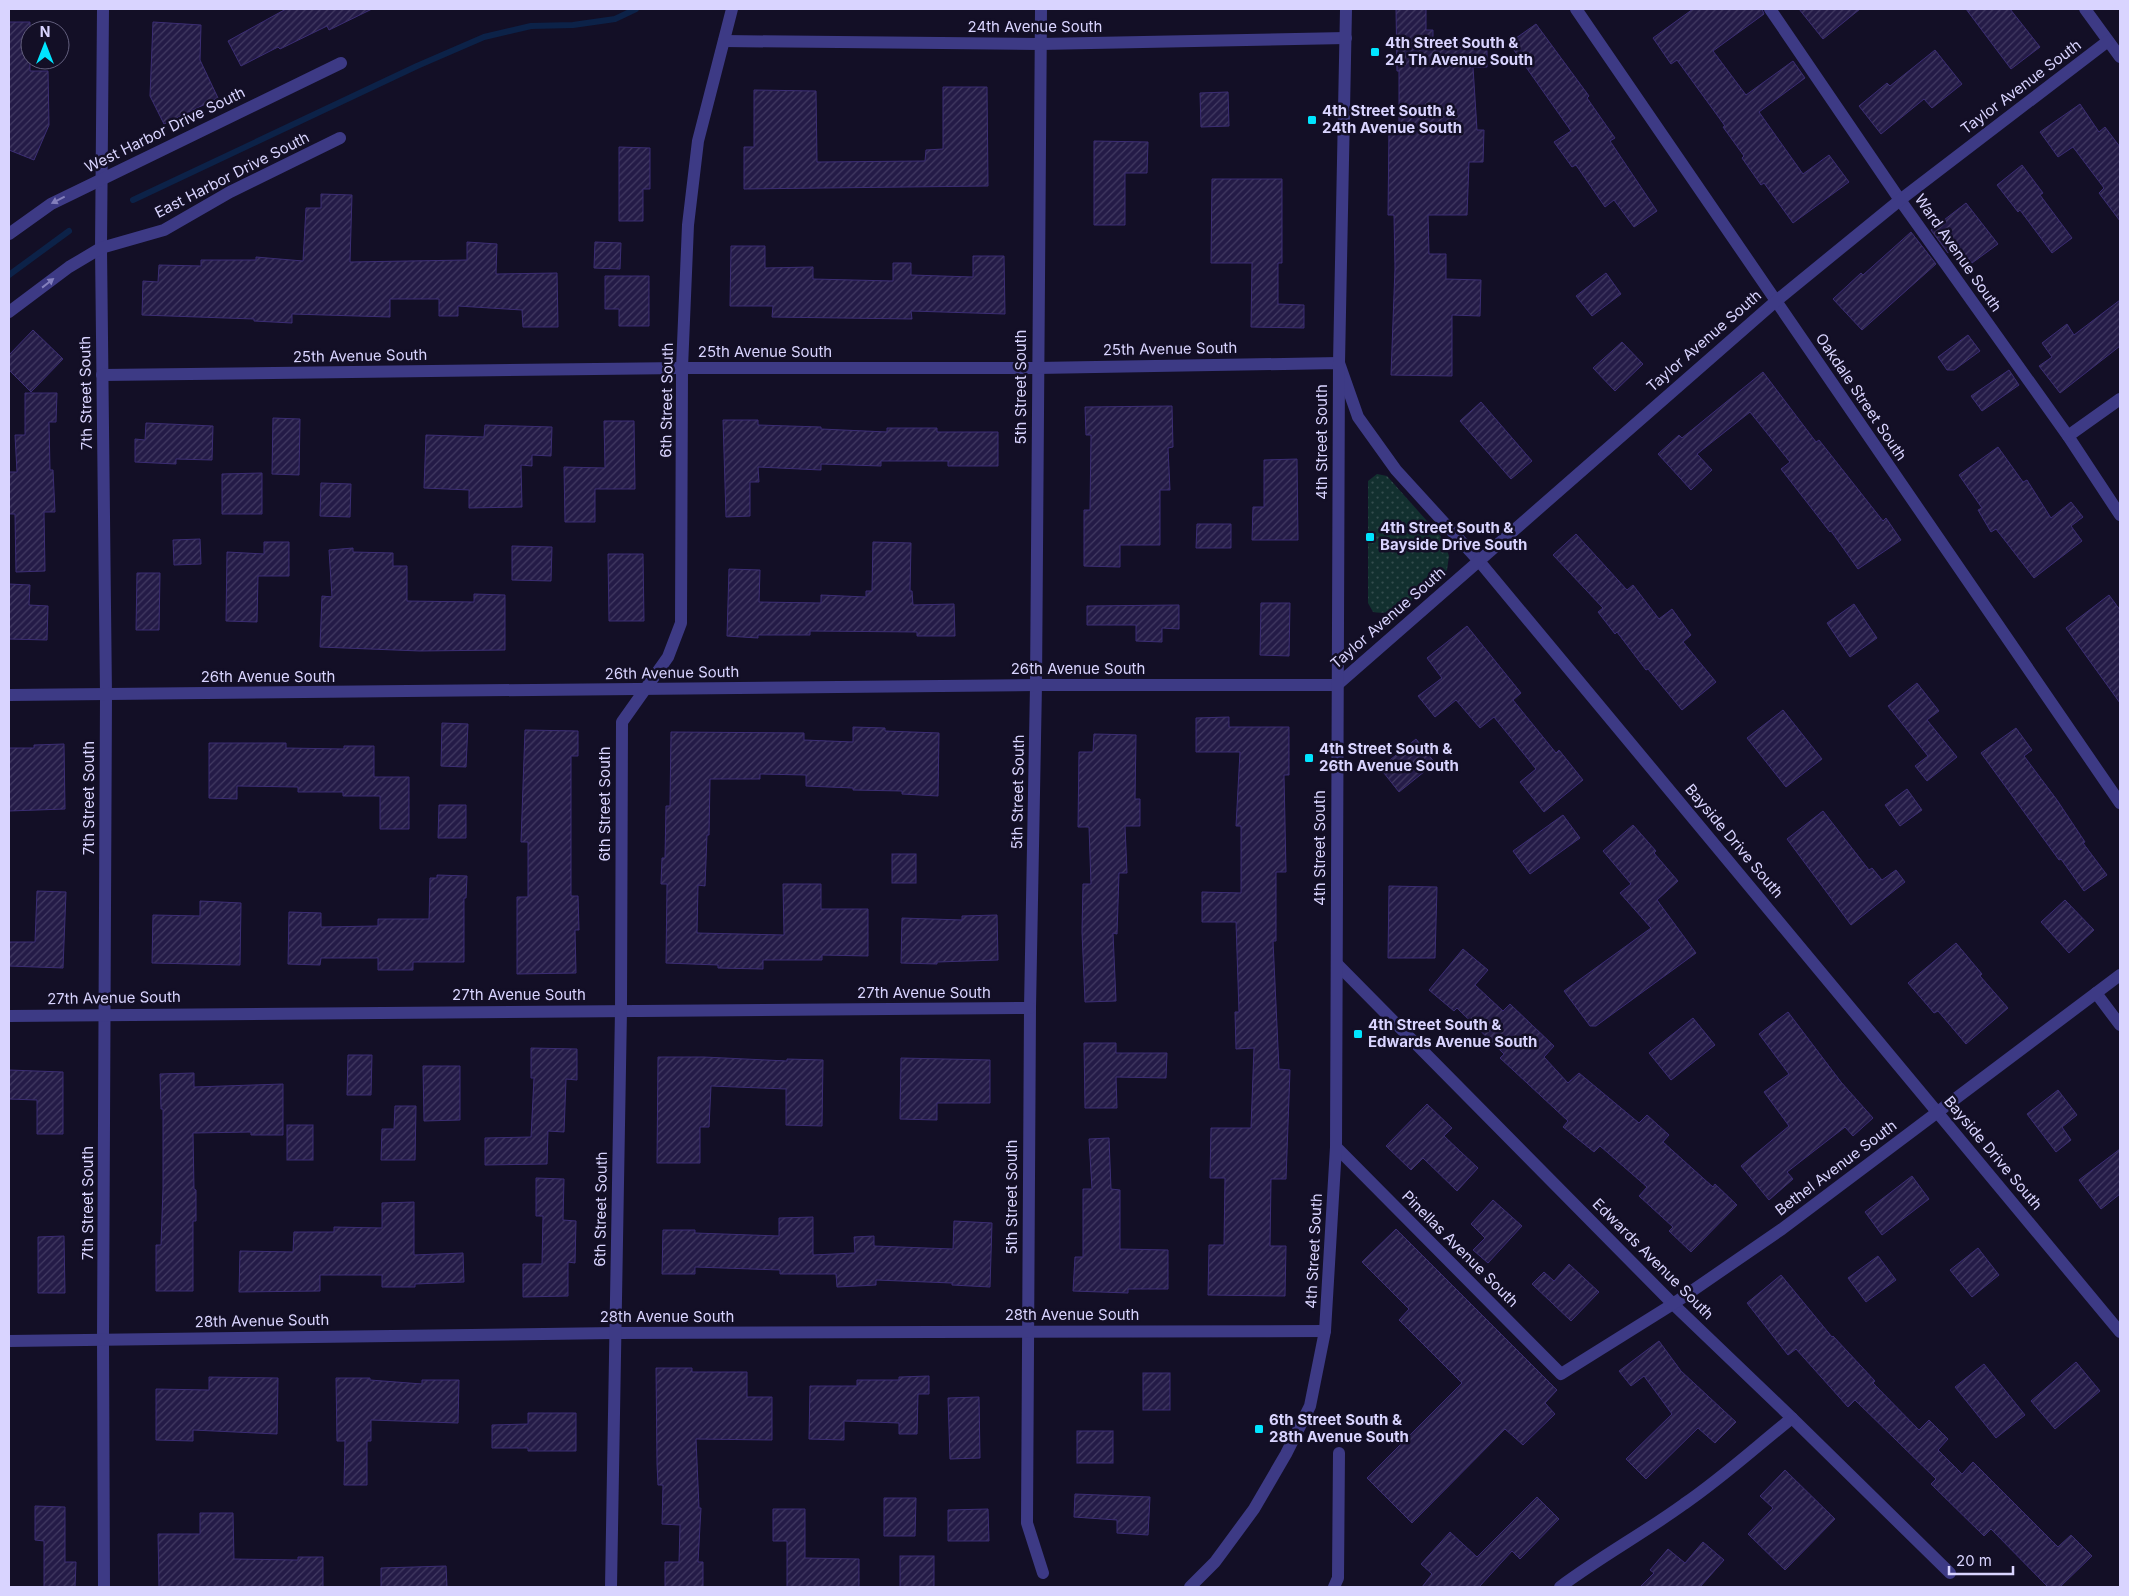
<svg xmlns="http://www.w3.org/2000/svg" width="2129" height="1596" viewBox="0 0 2129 1596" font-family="Inter,sans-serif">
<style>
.park{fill:url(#park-dots)}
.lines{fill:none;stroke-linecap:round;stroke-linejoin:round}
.stream{stroke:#0c2248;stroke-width:6}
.building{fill:url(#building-hatch);stroke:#3b2d73}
.minor{stroke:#3d3a85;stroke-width:12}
.oneway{fill:#837fbc}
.poi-dot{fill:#00e5ff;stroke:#130f26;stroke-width:2}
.labels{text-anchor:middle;stroke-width:5;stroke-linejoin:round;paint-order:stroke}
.street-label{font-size:15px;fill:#d9d4ff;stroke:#130f26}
.poi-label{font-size:15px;font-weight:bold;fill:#d9d4ff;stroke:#130f26;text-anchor:start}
</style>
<defs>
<pattern id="park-dots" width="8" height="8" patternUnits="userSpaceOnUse" patternTransform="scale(1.25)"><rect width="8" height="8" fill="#12302f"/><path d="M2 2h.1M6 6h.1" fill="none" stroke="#344d4e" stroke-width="1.8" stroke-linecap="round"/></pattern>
<pattern id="building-hatch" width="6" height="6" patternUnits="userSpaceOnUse" patternTransform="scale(1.25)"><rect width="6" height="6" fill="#241b47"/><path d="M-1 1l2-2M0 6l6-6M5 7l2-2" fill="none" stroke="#433b63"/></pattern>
</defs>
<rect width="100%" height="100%" fill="#130f26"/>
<!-- park -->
<path class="park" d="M1377,474L1387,476L1443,539L1449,556L1447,570C1427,587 1401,618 1373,612L1368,603V481Z"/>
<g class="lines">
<!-- stream -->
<g class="stream">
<path d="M133,200L417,66L484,37L531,26L573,25L615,19L636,9"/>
<path d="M9,275L69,231"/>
</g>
</g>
<!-- building -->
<g class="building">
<path d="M286,9H372L329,30L327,26L280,49L278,47L241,66L228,41Z"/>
<path d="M1396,9H1426V30H1433V42H1487V67H1473L1477,130H1484L1483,162H1469L1467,215H1428L1429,254H1446V279L1481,280L1480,316L1452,315V376L1391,375L1395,268L1394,215H1388L1389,129H1399V71H1397Z"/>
<path d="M1693,9H1762L1764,14L1713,51L1746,95L1793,61L1805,78L1759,112L1803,174L1829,155L1849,182L1793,223L1764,183L1761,185L1742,158L1744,156L1723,127L1725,126L1677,60L1671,64L1653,38Z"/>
<path d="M1799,9H1860L1823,39Z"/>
<path d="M1966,9H2010L2040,47L2011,69Z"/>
<path d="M9,22H30V71H48L49,125L34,160L9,150Z"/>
<path d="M153,22L201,25L200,60L218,98L164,124L150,96Z"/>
<path d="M1536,24L1589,96L1587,98L1615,138L1610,141L1657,211L1634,227L1614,200L1605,207L1576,165L1572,167L1554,142L1571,131L1509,43Z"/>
<path d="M1935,50L1962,84L1932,108L1924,99L1881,134L1859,106L1887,83L1890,86Z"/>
<path d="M943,87H987L988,186L744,189V147H754V90L816,91L817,162L925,161L926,150L943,149Z"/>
<path d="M1228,92L1229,126L1201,127L1200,93Z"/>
<path d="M2080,104L2099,132L2105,127L2120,147V221L2099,193L2104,188L2073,147L2058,157L2040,132Z"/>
<path d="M1094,141L1148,142L1147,173H1125V225H1094Z"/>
<path d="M619,147L650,148V189H643V221H619Z"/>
<path d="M2022,165L2043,193L2040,195L2072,238L2052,253L2020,210L2018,212L1997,185Z"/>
<path d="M1212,179H1282V263H1278V304L1304,305V328L1251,327L1252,263H1211Z"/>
<path d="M321,194L352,195L350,262L467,260V242L497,244L496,274L557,273L558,327H523L522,310L458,306V316H439V299H390V317L292,314V323L254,321V319L142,315L143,281L158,282L159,265L201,266V260H256V257L303,261L306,208H321Z"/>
<path d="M1966,203L1998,244L1972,263L1958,245L1948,253L1931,230Z"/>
<path d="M1911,232L1936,264L1862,330L1833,299L1861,273L1863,275Z"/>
<path d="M595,242L621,243L620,269L594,268Z"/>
<path d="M731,246H765V268L813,267V279L893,281V263H911V275L973,277V256H1004L1005,314L911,311L912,319L772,317L773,306H730Z"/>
<path d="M1606,273L1621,294L1592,316L1576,296Z"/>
<path d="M605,276H649V326H619V309H605Z"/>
<path d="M2120,300V346L2060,393L2039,366L2052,357L2042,343L2067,324L2074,335Z"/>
<path d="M33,330L63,359L31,392L9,370V355Z"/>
<path d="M1968,335L1980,351L1954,370H1947L1938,357Z"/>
<path d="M1622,342L1643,364L1615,391L1593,368Z"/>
<path d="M2009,370L2019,385L1982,411L1971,396Z"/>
<path d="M1763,372L1816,442L1819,440L1883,521L1886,518L1901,540L1858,569L1831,531L1830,532L1781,469L1790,462L1750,412L1697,454L1712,470L1691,490L1658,454L1679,435L1682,438Z"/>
<path d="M25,393H57L56,422H49L50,470H53L55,512H44L45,571L16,572L15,514H9V472H17L15,435H25Z"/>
<path d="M1481,402L1532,461L1511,479L1460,421Z"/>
<path d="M1172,406L1173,447L1168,448L1170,490H1160V545H1120V567L1084,566V510H1090L1091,435H1086L1085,407Z"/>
<path d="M273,418L300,419L299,475L272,474Z"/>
<path d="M723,420H758V425L821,427V429L887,432V428H937V432H998V466H948V461H881V466L821,464V470L758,467L759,482H750V516L726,517Z"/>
<path d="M604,421H634L635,489H595V522H565L564,467L605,468Z"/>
<path d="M146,423L213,426L212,460L176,459V464L135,462V439L145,440Z"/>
<path d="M485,425L552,427L551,456L532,455V466L521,465L522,507L469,508V490L424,488L426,435L484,437Z"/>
<path d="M1998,447L2023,482L2027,480L2051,518L2071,502L2083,517L2071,526L2082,541L2034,578L1996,529L1991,532L1978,510L1982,508L1959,475Z"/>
<path d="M1297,459L1298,540H1252L1253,507H1264V460Z"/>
<path d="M262,473V514H222V474Z"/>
<path d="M321,483L351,484L350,517L320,516Z"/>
<path d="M1197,524H1231V548H1196Z"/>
<path d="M1576,534L1627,590L1633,585L1659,619L1672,609L1691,635L1683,642L1716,682L1682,710L1648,669L1646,670L1617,632L1615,634L1598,612L1603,608L1553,555Z"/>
<path d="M200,539L201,564L174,565L173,540Z"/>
<path d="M264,542H289V576H258L257,622L226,621L227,552L264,554Z"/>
<path d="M873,542L911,543L910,591H912L913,605L954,604L955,636H917V632L810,631V635H758V638L727,636L729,569L760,570L759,602L821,603V595L866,597V591H872Z"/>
<path d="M512,546L552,547L551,581L512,580Z"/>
<path d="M353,548V552L393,553V566H407V601L474,602V594L505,595V650L420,651L320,647L322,596L332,597L329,550Z"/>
<path d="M608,554H643L644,621H609Z"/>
<path d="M137,573H160L159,630H136Z"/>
<path d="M9,584L30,585L29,605L48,606L47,640L9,639Z"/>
<path d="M2109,595L2120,610V703L2066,628Z"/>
<path d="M1261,603H1290L1289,656L1260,655Z"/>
<path d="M1854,604L1877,638L1850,657L1827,623Z"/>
<path d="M1179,605V629L1162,628V642L1136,641V625H1087V606Z"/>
<path d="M1467,626L1521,693L1513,700L1556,753L1559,750L1583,780L1544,812L1520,782L1536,769L1494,717L1480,728L1456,700L1435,717L1418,696L1442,678L1427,658Z"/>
<path d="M1917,683L1939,711L1927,720L1957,757L1927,781L1915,766L1928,756L1888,706Z"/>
<path d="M1783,710L1822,759L1786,787L1747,738Z"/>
<path d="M1229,717V727H1289V775H1284L1286,872H1276V941H1273L1279,1069L1290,1070L1286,1179H1271L1270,1246H1286L1285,1296L1208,1295L1209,1245H1224L1225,1178H1210L1211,1128H1251L1254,1048L1236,1049L1235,1012H1239L1236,922H1202V892L1241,893V826H1236L1240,752H1196V718Z"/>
<path d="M442,723L468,724L466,767L441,766Z"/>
<path d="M853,727L885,728V731L939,733L938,796L902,794V791L853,790V788L806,786V775L760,774V779H710L709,835H707L705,886L698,885L697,933L784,935L783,884H821V909H868V956L822,955V960H763V969L718,968V965L666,963L667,884H661L662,858H665L666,806H670L671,732L804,733V740L853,742Z"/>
<path d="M2016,728L2032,750L2024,756L2057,800L2085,842L2083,843L2107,875L2084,891L2061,859L2059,860L1981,753Z"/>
<path d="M525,730L578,731V756H571V896H578L579,930H575L576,973L517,974V897H528V842H521Z"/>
<path d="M1094,734L1136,735L1135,799H1140V826H1125L1127,873H1119L1117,934L1113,933L1116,1001L1085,1002L1082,932L1083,884H1091L1089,827H1078L1079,752H1093Z"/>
<path d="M1416,739L1435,763L1399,792L1380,768Z"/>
<path d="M209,743H286V748L344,749V746H374V777H409V829H380V796H343V792H298V787L237,786V799L209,798Z"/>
<path d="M64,744L65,809L9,811V748H34V745Z"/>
<path d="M1907,789L1922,810L1900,826L1885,805Z"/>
<path d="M439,805H466V838H438Z"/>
<path d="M1823,811L1869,870L1872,868L1882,880L1896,870L1905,882L1851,925L1787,839Z"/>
<path d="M1563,815L1580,838L1530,874L1513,851Z"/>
<path d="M1633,825L1656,851L1654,853L1678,881L1657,900L1696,953L1596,1026H1590L1564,991L1651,928L1620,893L1631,884L1603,851Z"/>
<rect x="892" y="854" width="24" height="29"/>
<path d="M437,875L467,876L466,898H464V962H413V970H378V958H321L320,965L288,964L289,912L321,913V927L378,926V919H429L430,878H437Z"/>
<path d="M1389,886L1437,887L1435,958H1388Z"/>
<path d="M37,891L66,892L63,968L9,966V942H35Z"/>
<path d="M2065,900L2094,930L2069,953L2041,922Z"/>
<path d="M200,901L241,903L240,965L152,963L153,915L200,916Z"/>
<path d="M997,915L998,960L937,962V964L901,963L902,918L962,920V916Z"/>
<path d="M1956,943L1982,974L1980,976L2008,1008L1966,1044L1938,1011L1934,1013L1908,983Z"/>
<path d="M1463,949L1488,970L1475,985L1503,1011L1510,1004L1554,1046L1544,1057L1568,1083L1579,1073L1639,1123L1647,1115L1669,1135L1663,1142L1713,1187L1715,1184L1737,1205L1691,1252L1669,1231L1673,1227L1639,1196L1647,1187L1600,1146L1594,1152L1563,1127L1568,1121L1500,1058L1504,1054L1457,1008L1454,1011L1429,990Z"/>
<path d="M1788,1012L1841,1082L1873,1118L1853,1136L1845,1127L1787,1172L1793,1179L1769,1200L1741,1166L1789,1126L1764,1092L1789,1074L1759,1034Z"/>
<path d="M1693,1018L1715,1045L1671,1080L1649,1053Z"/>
<path d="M1084,1043H1116V1053H1167L1166,1078L1116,1077L1117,1108H1085Z"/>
<path d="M531,1048L577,1049V1080L566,1079L564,1132L548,1131L547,1164L485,1165V1138L531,1137L534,1078H531Z"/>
<path d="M348,1055H372L371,1095H347Z"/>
<path d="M658,1057H704L787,1061V1059L823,1060L822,1126L786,1125V1089L711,1086L709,1127H700V1163H657Z"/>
<path d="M901,1058L990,1060V1103H937V1120L900,1119Z"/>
<path d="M423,1066H460V1120L424,1121Z"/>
<path d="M9,1070L63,1072V1134H37V1100L9,1099Z"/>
<path d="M194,1073V1087L283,1084V1135H251V1132L193,1133L194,1189L196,1190V1221H193V1291H156V1245H161L163,1189V1109H161L160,1074Z"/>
<path d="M2058,1090L2077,1115L2062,1127L2071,1140L2056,1152L2027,1114Z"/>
<path d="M1427,1104L1452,1128L1444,1136L1478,1168L1457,1191L1423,1158L1411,1170L1386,1146Z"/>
<path d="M395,1106H416L415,1160H381L382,1129H394Z"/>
<rect x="287" y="1125" width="26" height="35"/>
<path d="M1109,1138L1111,1189L1120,1190V1249L1168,1250V1289H1128V1293L1073,1291L1075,1257H1083V1189H1092L1089,1139Z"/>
<path d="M2120,1149V1194L2101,1209L2079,1180Z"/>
<path d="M1912,1176L1929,1199L1882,1235L1865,1212Z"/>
<path d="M536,1178L564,1179L563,1220L576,1221L575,1263L568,1262V1296L523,1297V1264H542L543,1216H536Z"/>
<path d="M1493,1200L1522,1226L1488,1263L1473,1250L1485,1238L1471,1224Z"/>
<path d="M414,1202V1255L463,1253L464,1282L415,1284V1287H382V1275H320V1291L239,1292L240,1251L293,1252L294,1232H334V1227L382,1228V1203Z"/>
<path d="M813,1217V1255L855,1253L854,1237L874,1236V1246L953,1249L954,1221L992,1223L990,1287L952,1285V1283L876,1280V1285L837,1287L836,1274H780V1270L695,1267V1274H662L663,1230H695V1233L779,1236V1218Z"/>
<path d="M1396,1229L1557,1390L1545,1403L1555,1414L1523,1445L1505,1429L1412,1523L1367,1478L1462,1383L1399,1320L1409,1309L1362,1262Z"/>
<path d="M64,1236L65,1293H38V1237Z"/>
<path d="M1978,1248L1999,1275L1972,1297L1950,1270Z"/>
<path d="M1878,1256L1896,1280L1866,1302L1848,1278Z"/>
<path d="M1569,1264L1599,1292L1571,1321L1532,1284L1544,1272L1554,1281Z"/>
<path d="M1781,1275L1832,1337L1833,1336L1875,1381L1873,1383L1919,1430L1929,1420L1948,1439L1938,1450L1962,1474L1973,1462L2058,1547L2071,1535L2092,1556L2060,1587H2048L1991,1529L1984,1536L1931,1484L1936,1479L1855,1400L1848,1407L1796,1349L1788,1355L1747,1303Z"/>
<path d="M1659,1341L1681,1371L1736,1422L1715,1443L1698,1428L1646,1479L1626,1459L1672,1414L1644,1376L1631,1386L1619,1371Z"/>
<path d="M2076,1362L2100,1391L2055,1429L2031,1401Z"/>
<path d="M1984,1364L2025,1415L1996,1438L1955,1387Z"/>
<path d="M656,1368H692V1372H747V1397H772V1440L696,1439L699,1508H701L698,1562H703V1587H665V1562H679L680,1525L662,1524L663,1485H658L657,1464Z"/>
<rect x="1143" y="1373" width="27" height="37"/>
<path d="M929,1376V1394H918L917,1434H899V1423L844,1421V1440L809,1439L810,1386H857V1380H899V1377Z"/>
<path d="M209,1377L278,1378L277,1434L193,1430V1441L156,1440V1389L209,1390Z"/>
<path d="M336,1378H370V1380L422,1384V1380H459L458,1423L371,1420V1441H367V1485H344L345,1441H337Z"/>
<path d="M979,1397L980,1458L950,1459L948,1398Z"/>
<path d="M528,1413H576V1451H528V1448H492V1425L528,1424Z"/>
<rect x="1077" y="1431" width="36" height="32"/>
<path d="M1785,1470L1835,1519L1785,1570L1748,1534L1773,1508L1760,1496Z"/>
<path d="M1075,1494L1150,1497L1148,1535L1117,1533V1520L1074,1517Z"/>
<path d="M1537,1497L1559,1519L1520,1559L1512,1551L1479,1587H1422L1432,1574L1421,1564L1450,1532L1477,1557Z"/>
<path d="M884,1498H916L915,1536H884Z"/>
<path d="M35,1506L65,1507V1562H76L75,1587H44V1541L35,1540Z"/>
<path d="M773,1509H805V1558L859,1559V1587H787V1541H773Z"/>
<path d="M988,1509L989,1541H948V1510Z"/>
<path d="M200,1513H233L234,1559L298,1560V1557H323V1587H159L158,1534H200Z"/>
<path d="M1703,1542L1724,1560L1700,1587H1640L1654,1573L1650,1570L1668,1549L1685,1563Z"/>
<rect x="900" y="1556" width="34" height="31"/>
<path d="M446,1566L447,1587H381V1568Z"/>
</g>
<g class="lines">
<!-- minor -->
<g class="minor">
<path d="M103,9L101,248L106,695L103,1339L104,1587"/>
<path d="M1041,9L1036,685L1030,1008L1027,1523L1043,1573"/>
<path d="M1576,9L2120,803"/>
<path d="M1770,9L1900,200L2068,436L2120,515"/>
<path d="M2085,9L2120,57"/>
<path d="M724,41L1040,44L1346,38"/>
<path d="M9,234L51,204L341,63"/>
<path d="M9,312L69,267L101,248L164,230L230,192L340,138"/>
<path d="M102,375L682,368H1037L1339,363L1358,417L1396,470L1479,561L2120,1332"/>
<path d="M2068,436L2120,399"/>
<path d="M9,695L1036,685H1337L1776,301L1900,200L2108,41"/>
<path d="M1337,964L1673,1304L1792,1418L1950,1573"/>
<path d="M2096,993L2120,1025"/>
<path d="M9,1016L1030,1008"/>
<path d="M1336,1147L1561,1374L1673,1304L1782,1229L2120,975"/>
<path d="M9,1341L615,1333L1325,1331"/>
<path d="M611,1587L621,1010L622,722L668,657L681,623L682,368L688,225L698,141L732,9"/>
<path d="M1190,1587L1215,1562L1254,1509L1286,1454L1310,1406L1325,1331L1336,1147L1339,363L1346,9"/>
<path d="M1334,1587L1338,1578L1339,1453"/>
<path d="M1560,1587C1600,1557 1644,1533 1684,1504C1722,1478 1757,1446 1792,1418"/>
</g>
</g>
<!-- one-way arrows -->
<defs><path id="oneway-solid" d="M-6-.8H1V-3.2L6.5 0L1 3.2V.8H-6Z" transform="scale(1.25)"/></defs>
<g class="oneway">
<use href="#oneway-solid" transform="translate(58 200) rotate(153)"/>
<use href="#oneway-solid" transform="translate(48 283) rotate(-38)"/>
</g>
<!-- markers -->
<g class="poi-dot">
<rect x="1370" y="47" width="10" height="10" rx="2.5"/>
<rect x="1307" y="115" width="10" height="10" rx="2.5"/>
<rect x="1365" y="532" width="10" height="10" rx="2.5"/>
<rect x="1304" y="753" width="10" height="10" rx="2.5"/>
<rect x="1353" y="1029" width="10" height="10" rx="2.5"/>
<rect x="1254" y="1424" width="10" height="10" rx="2.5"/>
</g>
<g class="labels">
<!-- street labels -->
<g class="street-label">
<text x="1035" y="32">24th Avenue South</text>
<text transform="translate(2021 87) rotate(-37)" y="5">Taylor Avenue South</text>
<text transform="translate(165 130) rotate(-26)" y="5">West Harbor Drive South</text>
<text transform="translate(232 175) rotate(-27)" y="5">East Harbor Drive South</text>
<text transform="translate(1958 253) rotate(55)" y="5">Ward Avenue South</text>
<text transform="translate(1704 341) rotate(-41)" y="5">Taylor Avenue South</text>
<text transform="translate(1170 349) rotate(-1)" y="5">25th Avenue South</text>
<text x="765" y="357">25th Avenue South</text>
<text transform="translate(360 356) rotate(-1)" y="5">25th Avenue South</text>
<text transform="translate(1021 387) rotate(-90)" y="5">5th Street South</text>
<text transform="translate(86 393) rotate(-91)" y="5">7th Street South</text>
<text transform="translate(1861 397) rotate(56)" y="5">Oakdale Street South</text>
<text transform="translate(667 400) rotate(-89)" y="5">6th Street South</text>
<text transform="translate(1322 442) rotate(-90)" y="5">4th Street South</text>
<text transform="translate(1388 618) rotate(-41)" y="5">Taylor Avenue South</text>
<text x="1078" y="674">26th Avenue South</text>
<text transform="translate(672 673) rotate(-1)" y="5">26th Avenue South</text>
<text x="268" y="682">26th Avenue South</text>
<text transform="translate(1018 792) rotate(-89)" y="5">5th Street South</text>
<text transform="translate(89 798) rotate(-90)" y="5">7th Street South</text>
<text transform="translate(605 804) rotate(-90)" y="5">6th Street South</text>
<text transform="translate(1734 841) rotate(50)" y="5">Bayside Drive South</text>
<text transform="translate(1320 848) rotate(-90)" y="5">4th Street South</text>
<text x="924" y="998">27th Avenue South</text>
<text x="519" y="1000">27th Avenue South</text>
<text transform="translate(114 998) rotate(-1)" y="5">27th Avenue South</text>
<text transform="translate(1993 1153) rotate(50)" y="5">Bayside Drive South</text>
<text transform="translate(1836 1168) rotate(-37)" y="5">Bethel Avenue South</text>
<text transform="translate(1012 1197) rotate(-90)" y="5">5th Street South</text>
<text transform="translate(88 1203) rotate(-90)" y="5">7th Street South</text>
<text transform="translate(601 1209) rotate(-89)" y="5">6th Street South</text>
<text transform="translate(1460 1249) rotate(45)" y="5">Pinellas Avenue South</text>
<text transform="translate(1314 1251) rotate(-87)" y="5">4th Street South</text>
<text transform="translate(1653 1259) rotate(45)" y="5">Edwards Avenue South</text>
<text x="1072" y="1320">28th Avenue South</text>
<text x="667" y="1322">28th Avenue South</text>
<text transform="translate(262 1321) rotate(-1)" y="5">28th Avenue South</text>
</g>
<!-- poi labels -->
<g class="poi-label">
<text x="1385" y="48">4th Street South &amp;<tspan x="1385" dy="17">24 Th Avenue South</tspan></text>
<text x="1322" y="116">4th Street South &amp;<tspan x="1322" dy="17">24th Avenue South</tspan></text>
<text x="1380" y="533">4th Street South &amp;<tspan x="1380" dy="17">Bayside Drive South</tspan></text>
<text x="1319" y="754">4th Street South &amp;<tspan x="1319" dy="17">26th Avenue South</tspan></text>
<text x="1368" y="1030">4th Street South &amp;<tspan x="1368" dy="17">Edwards Avenue South</tspan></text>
<text x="1269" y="1425">6th Street South &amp;<tspan x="1269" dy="17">28th Avenue South</tspan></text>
</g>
</g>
<!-- border -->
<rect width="2129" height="1596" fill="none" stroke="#d9d4ff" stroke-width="20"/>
<!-- north arrow -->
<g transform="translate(45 45)"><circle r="24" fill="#130f26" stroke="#625e7d"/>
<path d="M0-4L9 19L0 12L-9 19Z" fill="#00e5ff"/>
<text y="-8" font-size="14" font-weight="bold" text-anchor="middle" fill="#d9d4ff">N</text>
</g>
<!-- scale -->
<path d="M1949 1566v8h64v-8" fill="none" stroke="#d9d4ff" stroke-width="2.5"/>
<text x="1956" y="1566" font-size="15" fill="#d9d4ff" stroke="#130f26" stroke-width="4" paint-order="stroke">20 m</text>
</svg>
